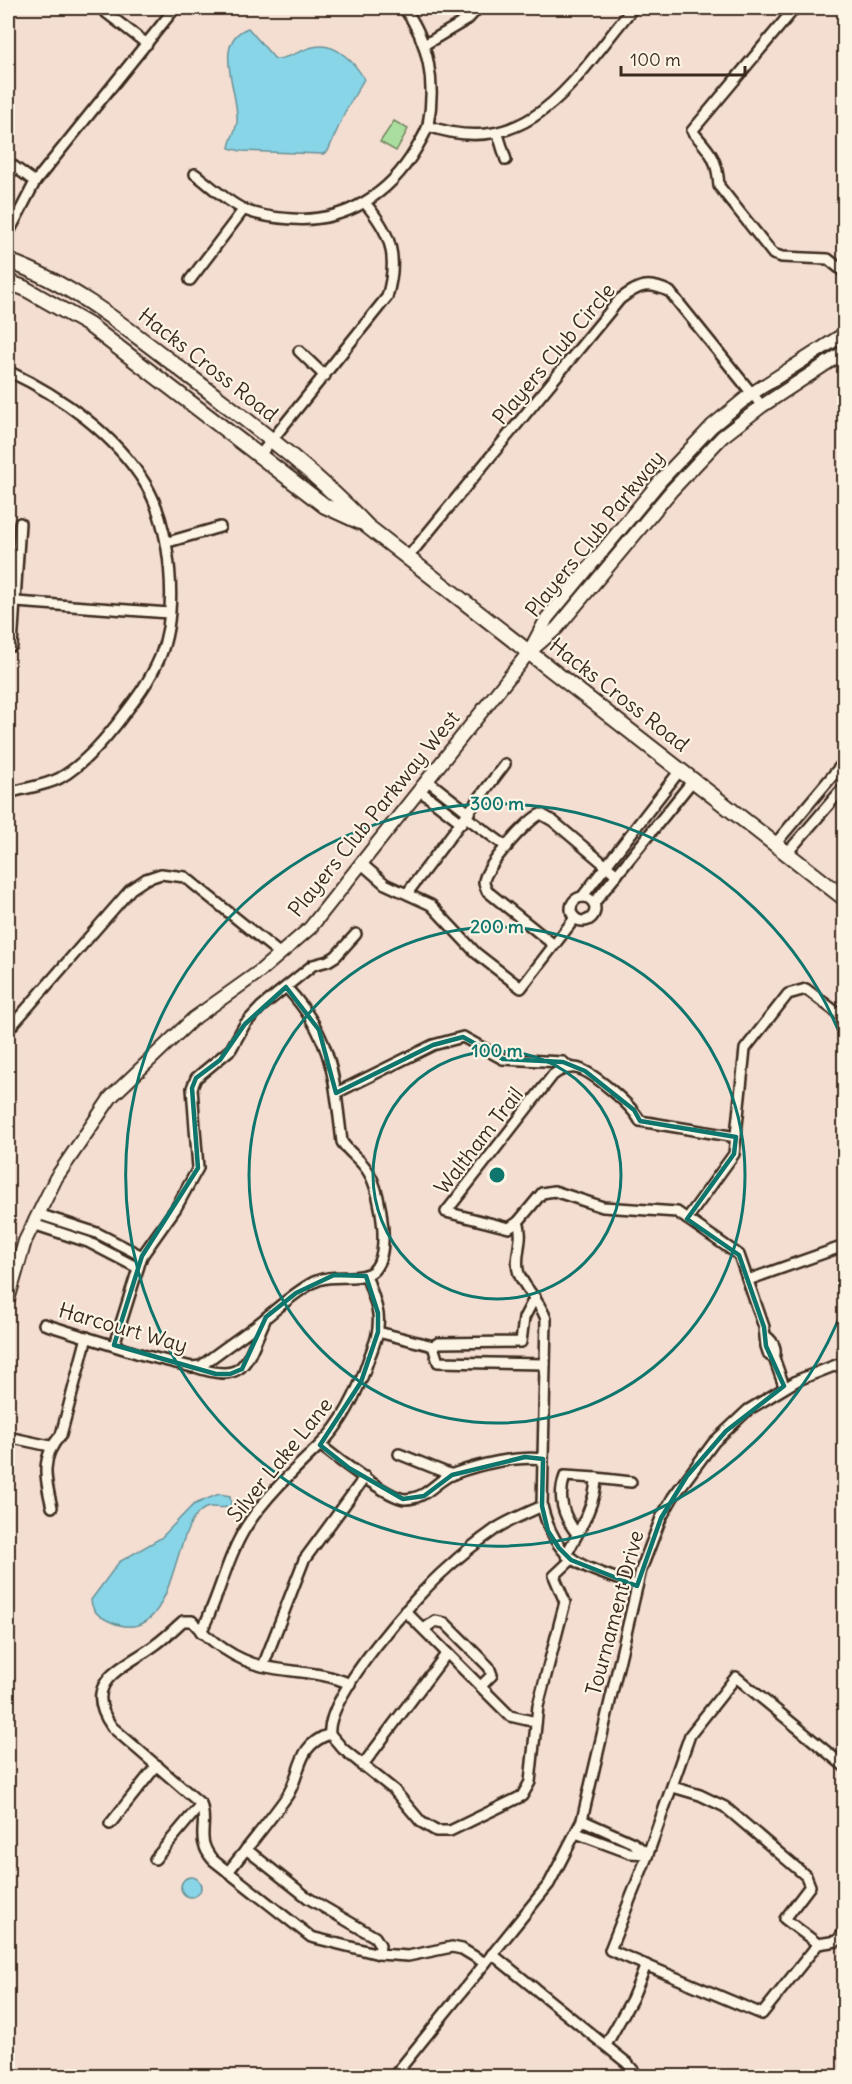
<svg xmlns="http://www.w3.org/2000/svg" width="852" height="2084" viewBox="0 0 852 2084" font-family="Delius,sans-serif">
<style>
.green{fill:#aade9f;stroke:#72845e;stroke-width:1.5}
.water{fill:#88d5e7;stroke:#699197;stroke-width:1.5}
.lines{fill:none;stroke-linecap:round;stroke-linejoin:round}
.minor-casing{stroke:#3b2a1e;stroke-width:14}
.tertiary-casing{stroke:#3b2a1e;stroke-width:16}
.secondary-casing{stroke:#3b2a1e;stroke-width:18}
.minor{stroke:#fcf5e5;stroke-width:9}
.tertiary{stroke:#fcf5e5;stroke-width:12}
.secondary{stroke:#fcf5e5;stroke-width:14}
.marked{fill:none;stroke:#0f766e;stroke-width:4.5;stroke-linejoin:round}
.ring{fill:none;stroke:#0f766e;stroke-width:3}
.labels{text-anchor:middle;stroke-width:4.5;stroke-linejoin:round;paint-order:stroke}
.street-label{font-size:21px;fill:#3b2a1e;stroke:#fcf5e5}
.centre{fill:#0f766e;stroke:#fcf5e5;stroke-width:3}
.ring-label{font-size:18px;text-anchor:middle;font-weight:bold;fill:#0f766e;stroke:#fcf5e5;stroke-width:4.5;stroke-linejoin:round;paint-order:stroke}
</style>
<rect width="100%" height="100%" fill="#f4ddd1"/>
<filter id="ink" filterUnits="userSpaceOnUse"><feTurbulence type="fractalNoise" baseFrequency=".0167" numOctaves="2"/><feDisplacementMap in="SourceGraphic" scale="12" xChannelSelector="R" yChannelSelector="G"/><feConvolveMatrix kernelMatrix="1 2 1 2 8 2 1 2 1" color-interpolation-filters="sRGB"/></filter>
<g filter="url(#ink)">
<!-- green -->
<path class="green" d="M394,121L408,129L396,151L380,142Z"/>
<!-- water -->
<g class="water">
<path d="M248,28L275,59C291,59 305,46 320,46C338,45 356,64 364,79L345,112L328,151L323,154L241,151L229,148C230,139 236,131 237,122C240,94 210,42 248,28Z"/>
<path d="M219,1494L230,1496L231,1506C217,1512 209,1499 195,1517C170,1549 172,1648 111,1622C100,1617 92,1612 91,1600L119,1562L161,1538L193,1505Z"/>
<circle cx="191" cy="1887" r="10"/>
</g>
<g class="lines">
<!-- minor casing -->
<g class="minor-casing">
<g id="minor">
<path d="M100,8L147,44"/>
<path d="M795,8L692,131C710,152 717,157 719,186L773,254L782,257L828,259L844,272"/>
<path d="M424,45L468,19L478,8"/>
<path d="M428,126C532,162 575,77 633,8"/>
<path d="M498,134L506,160"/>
<path d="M8,162L35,182"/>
<path d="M195,174C211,186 226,201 243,209C258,216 277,218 292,219C345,223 390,194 416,149C420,142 426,133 428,125C436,84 429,41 404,8"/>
<path d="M8,234L35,182L175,8"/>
<path d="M190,280L244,209"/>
<path d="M299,351L325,376"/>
<path d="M8,371C61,396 115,434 146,485C171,528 179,610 160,657C149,683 133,703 116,725C101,744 81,766 60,778C45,786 24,788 8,793"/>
<path d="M259,456L387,297C399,257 391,233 365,203"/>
<path d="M168,542L220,527"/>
<path d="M408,557L620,299C639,285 648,281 670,292L762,406"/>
<path d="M16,602L169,613"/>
<path d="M12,646L20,523"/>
<path d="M427,780L469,813"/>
<path d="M419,790L462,823"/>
<path d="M466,817L507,847"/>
<path d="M776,843L844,762"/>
<path d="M788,852L844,787"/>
<path d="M362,864L385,884L431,905L476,953L521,988L575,918"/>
<path d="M408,892L505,764"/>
<circle cx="583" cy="909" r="12"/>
<path d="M582,897L681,769"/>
<path d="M594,903L694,779"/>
<path d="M554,945L487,891C486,888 484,885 484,882C484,868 528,819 541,814L553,821L617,875"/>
<path d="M8,1030L131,889L146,879L161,874L185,877L279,953"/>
<path d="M336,1093L433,1045L463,1037L503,1059L563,1062L570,1068"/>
<path d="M736,1137L640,1121C633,1107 591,1069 575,1068C566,1067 560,1070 553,1075L446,1212L509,1228L518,1222L542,1193L554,1191L603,1207L677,1212L739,1255L764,1327L766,1346L769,1355L774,1358L784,1386"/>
<path d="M38,1214L97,1233L142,1256"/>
<path d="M687,1219L734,1154L745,1049L788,994L806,989L844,1018"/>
<path d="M518,1222C525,1239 513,1257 519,1274C526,1291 539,1299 546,1319L542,1506C557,1566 585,1566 637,1586"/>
<path d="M33,1224L88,1242L138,1268"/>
<path d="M748,1280L844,1246"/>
<path d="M44,1324L143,1355L192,1367L201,1366C221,1350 243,1336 263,1320C280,1306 295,1292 314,1282C332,1273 351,1281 368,1274C394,1264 381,1192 369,1173C362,1160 350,1154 342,1142C334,1077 333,1037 286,987"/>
<path d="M378,1332L433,1346"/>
<path d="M766,1336C774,1342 777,1349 774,1358"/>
<path d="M114,1345L142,1256L176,1208L198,1168L192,1088L196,1078L231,1049L245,1024L261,1007L313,965L328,961L336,956L356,934"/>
<path d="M433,1346L438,1343L521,1342L524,1318L535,1297"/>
<path d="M433,1346L438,1362L545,1364"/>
<path d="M195,1367C247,1385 246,1361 265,1320"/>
<path d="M8,1437L50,1446"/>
<path d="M320,1445C335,1457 388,1498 405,1499C427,1499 435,1481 453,1474C480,1464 515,1456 543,1459"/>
<path d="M399,1454L452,1475"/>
<path d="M596,1478L631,1482"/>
<path d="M52,1507C45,1479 40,1457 61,1435L87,1337"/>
<path d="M566,1555C578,1533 596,1504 596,1478L565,1476C557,1498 563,1516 577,1534"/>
<path d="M405,1611L510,1716L536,1722"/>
<path d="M424,1629L435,1621L445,1623L489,1667L492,1675L481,1686"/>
<path d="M201,1632C219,1598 226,1559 246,1527C266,1496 294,1470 320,1445C343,1423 359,1389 369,1358C375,1343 380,1330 378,1314C376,1301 370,1287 366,1275"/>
<path d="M263,1666L304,1560L365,1477"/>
<path d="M350,1684C321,1671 293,1673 262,1666C236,1660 209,1641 192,1621H183C174,1629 165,1638 155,1645C125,1668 79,1680 112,1727L201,1804C209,1826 194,1838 213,1860L311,1937L379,1954"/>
<path d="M330,1734L343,1749L394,1790L421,1822L436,1831H450L522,1796L530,1782L538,1706L565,1602L554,1576L571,1560"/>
<path d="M362,1766L447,1653"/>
<path d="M844,1766L736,1677L690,1735L648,1854L610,1950L762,2014L818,1944L837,1941L844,1932"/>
<path d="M673,1787L700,1795L725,1807L806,1876L810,1886L785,1919L818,1944"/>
<path d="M110,1824L157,1765"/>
<path d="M576,1833L630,1853L648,1854L633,1843L582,1820"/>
<path d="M246,1849L308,1898L375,1937L380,1945L379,1954L408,1956L452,1947L462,1949L485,1963"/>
<path d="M155,1859L201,1804"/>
<path d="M228,1872C247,1848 267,1824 285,1799C303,1775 294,1746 330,1734C325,1697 418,1593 447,1568C462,1554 480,1540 497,1528C511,1519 528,1513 542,1506"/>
<path d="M492,1954L627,2063L638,2076"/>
<path d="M606,2045L632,1999L646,1965"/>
<path d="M394,2076L549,1884L582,1820L641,1570L661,1518L673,1497L714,1442L748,1410L798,1380L844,1362"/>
</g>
</g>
<!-- tertiary casing -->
<g class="tertiary-casing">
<g id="tertiary">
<path d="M535,647L557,628L672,490L722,437L762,406L844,352"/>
<path d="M8,1300L25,1241L56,1178L111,1097L193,1019L259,972L310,928L529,652L547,618L661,480L712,426L751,394L844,334"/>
</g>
</g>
<!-- secondary casing -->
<g class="secondary-casing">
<g id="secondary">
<path d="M8,261C79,286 136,336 196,381C255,427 315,471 367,526L844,898"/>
<path d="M8,282L24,288L89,325L325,506L360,522"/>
</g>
</g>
<!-- minor -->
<use href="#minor" class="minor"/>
<!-- tertiary -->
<use href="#tertiary" class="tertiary"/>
<!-- secondary -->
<use href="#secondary" class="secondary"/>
</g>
</g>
<!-- marked area -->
<path class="marked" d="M286,987L319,1030L336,1093L433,1045L463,1037L503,1059L563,1062L585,1071L634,1110L640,1121L736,1137L734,1154L687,1219L739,1255L764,1327L766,1346L784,1386L726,1431L687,1476L661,1518L637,1586L571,1560L559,1548L548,1531L542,1506L543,1459L525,1457L452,1475L424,1496L403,1499L349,1468L320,1445L361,1382L378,1332V1313L366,1276L334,1275L296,1293L266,1317L242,1369L230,1374H216L114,1345L142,1256L198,1168L192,1088L196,1078L220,1060L245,1024Z"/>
<!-- distance rings -->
<g class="ring">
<circle cx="497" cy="1175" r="124"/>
<circle cx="497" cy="1175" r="248"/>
<path d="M843 1308A371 371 0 1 1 843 1042"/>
</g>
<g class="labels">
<!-- street labels -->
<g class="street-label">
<text transform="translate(554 354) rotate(-50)" y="7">Players Club Circle</text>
<text transform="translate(208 365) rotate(38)" y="7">Hacks Cross Road</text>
<text transform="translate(595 534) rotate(-51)" y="7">Players Club Parkway</text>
<text transform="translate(619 695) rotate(38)" y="7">Hacks Cross Road</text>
<text transform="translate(374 814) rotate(-51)" y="7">Players Club Parkway West</text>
<text transform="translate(479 1141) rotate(-52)" y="7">Waltham Trail</text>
<text transform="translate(123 1328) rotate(16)" y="7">Harcourt Way</text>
<text transform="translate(280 1460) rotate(-51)" y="7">Silver Lake Lane</text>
<text transform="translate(615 1613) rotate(-75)" y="7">Tournament Drive</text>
</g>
</g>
<circle cx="497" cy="1175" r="9" class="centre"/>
<g class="ring-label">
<text x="497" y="810">300 m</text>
<text x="497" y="933">200 m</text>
<text x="497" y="1057">100 m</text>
</g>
<!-- margin -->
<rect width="852" height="2084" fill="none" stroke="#fcf5e5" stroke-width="30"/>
<rect x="15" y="15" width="822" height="2054" fill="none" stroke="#3b2a1e" stroke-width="2" filter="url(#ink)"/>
<!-- scale -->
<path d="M621 66v9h124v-9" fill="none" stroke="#3b2a1e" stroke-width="3"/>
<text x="630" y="66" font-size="18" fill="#3b2a1e" stroke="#fcf5e5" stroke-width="4.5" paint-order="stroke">100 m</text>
</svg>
